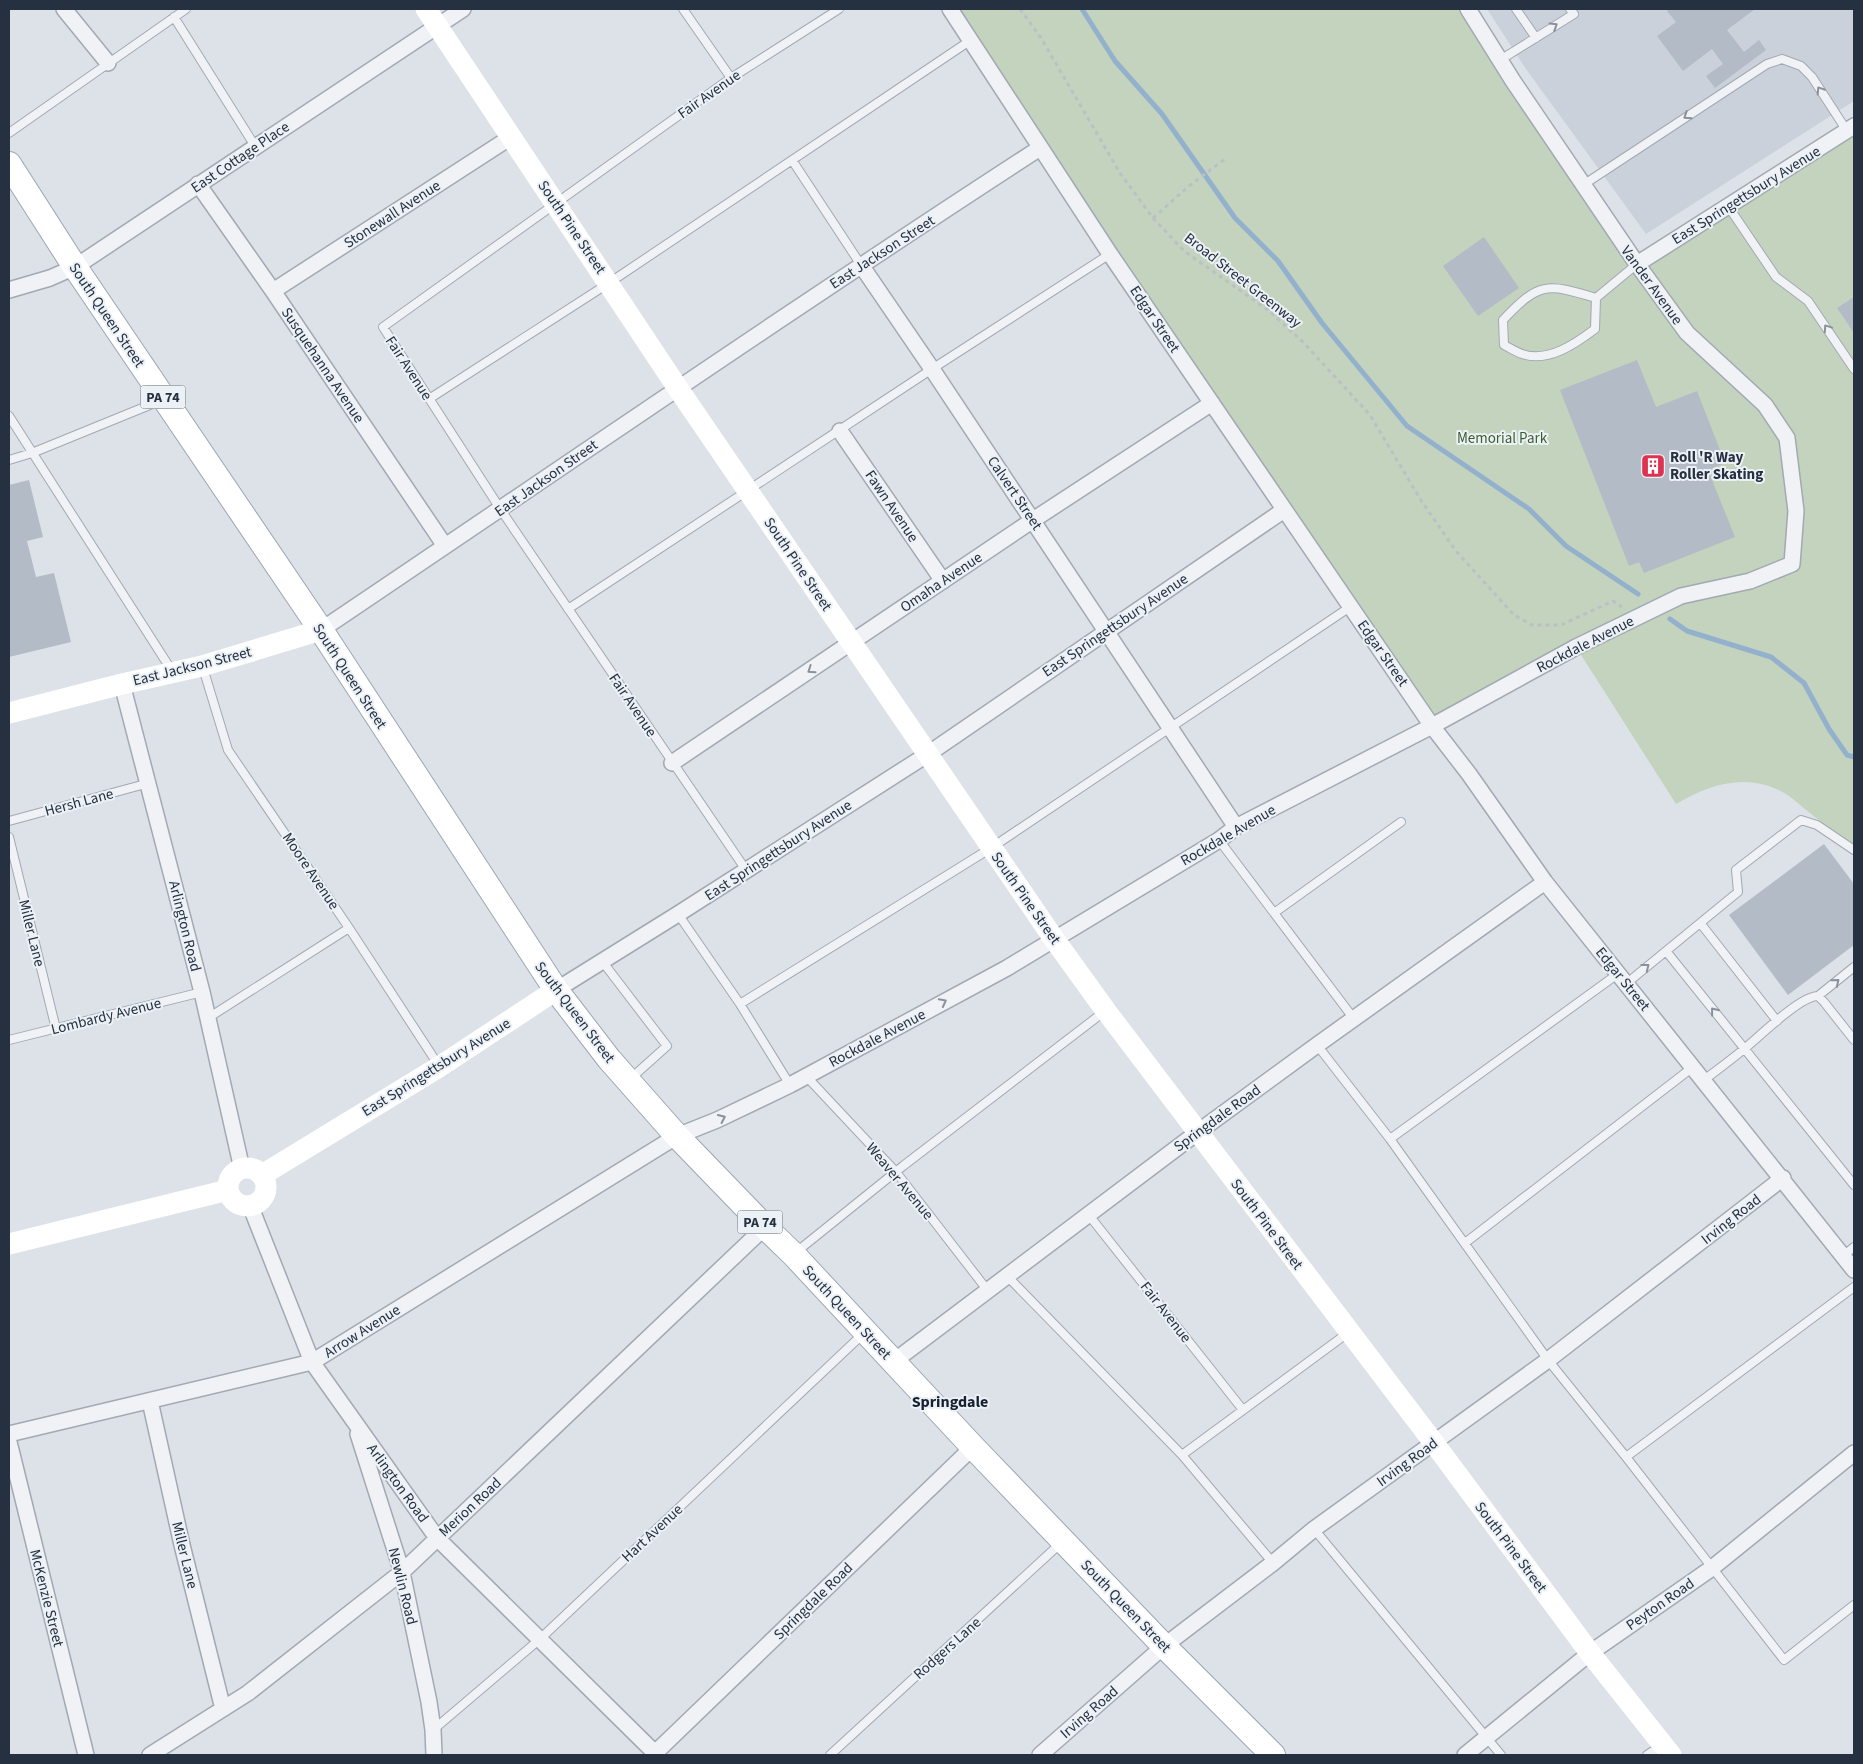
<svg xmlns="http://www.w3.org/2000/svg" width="1863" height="1764" font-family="'Source Sans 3',sans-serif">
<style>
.built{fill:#cad1db}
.green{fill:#c3d3bd}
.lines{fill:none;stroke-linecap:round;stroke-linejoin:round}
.stream{stroke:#93b1cd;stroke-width:5}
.building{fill:#b3bbc6}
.lane-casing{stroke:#a2a9b3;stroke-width:10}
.street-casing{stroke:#a2a9b3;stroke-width:18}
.primary-casing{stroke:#9ba6b5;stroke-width:26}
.path{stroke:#bbc0c7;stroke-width:3;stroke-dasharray:4 4;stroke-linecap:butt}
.lane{stroke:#f0f2f6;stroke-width:8}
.street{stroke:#f0f2f6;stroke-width:15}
.secondary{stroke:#fff;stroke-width:21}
.primary{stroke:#fff;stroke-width:24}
.oneway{stroke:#8a919c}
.labels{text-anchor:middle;stroke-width:4;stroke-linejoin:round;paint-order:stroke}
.shield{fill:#ecf1f6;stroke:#616a77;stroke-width:1}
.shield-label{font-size:14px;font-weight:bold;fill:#253041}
.street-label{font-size:15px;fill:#253041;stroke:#ecf1f6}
.park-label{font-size:15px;fill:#3a5e30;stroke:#ecf1f6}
.poi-label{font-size:15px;font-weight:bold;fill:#253041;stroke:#ecf1f6;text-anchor:start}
.neighbourhood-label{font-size:16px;font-weight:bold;fill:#172131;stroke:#ecf1f6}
</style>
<rect width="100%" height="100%" fill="#dde2e8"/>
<path class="built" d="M1487 9H1854V101L1646 234 1526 69Z"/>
<path class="green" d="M950 9H1468L1637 264 1854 126V845C1838 835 1824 825 1810 813 1802 807 1794 799 1786 794 1749 772 1711 783 1676 804L1576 647 1432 726Z"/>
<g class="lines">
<path class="stream" d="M1082 9 1115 61 1162 114 1235 218 1278 261 1322 323 1407 426 1529 509 1566 546 1638 594
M1670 619 1687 631 1771 657 1804 683 1829 729 1847 755 1854 757"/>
</g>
<path class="building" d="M1670 9H1755L1727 30 1744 52 1759 40 1766 50 1715 88 1706 76 1723 64 1712 49 1683 71 1657 36 1676 22 1667 11Z
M1484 237 1519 288 1478 316 1443 266Z
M1854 297V333L1837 308Z
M1637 360 1656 407 1697 391 1725 463 1708 470 1735 537 1644 573 1639 562 1629 566 1560 390Z
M29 480 43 537 27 541 36 577 54 573 71 642 9 657V485Z
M1824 844 1854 884V945L1788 995 1729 915Z"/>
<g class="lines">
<defs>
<path id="lane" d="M683 9 731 78
M1516 9 1536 38
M174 17 255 146
M1500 60 1574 14 1570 9
M9 133 186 9
M792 160 861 265
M1583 185 1767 64 1782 59 1801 66 1812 77 1847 131
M1728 206 1776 277 1808 301 1854 369
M1596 298C1546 283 1539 282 1503 320L1504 345C1510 348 1516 352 1522 354 1548 363 1575 344 1595 329L1596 298 1637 264
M429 399 609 283 971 40
M9 416 172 671
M9 460 32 453 162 400
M568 609 932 369 1110 254
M203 668 228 750 349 928 439 1066
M9 821 149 783
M9 837 56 1029
M1219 840 1354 1019
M746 870 501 510 383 327 731 78 839 9
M1274 913 1401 822
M678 914 740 1004 790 1085
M1701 924 1777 1021
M1666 951 1854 1185
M602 961 667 1046 629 1080
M1627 983 1738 892 1736 870 1801 820 1817 825 1854 850
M1818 996 1854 967
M740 1004 991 848 1350 607
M208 1018 349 928
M9 1040 202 992
M1317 1045 1390 1139 1548 1360 1626 1457 1784 1660 1854 1605
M806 1076 896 1172 988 1291
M1704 1080C1717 1070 1731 1060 1744 1049 1759 1037 1800 996 1818 996L1824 1002 1854 1040
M1390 1139 1619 973
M1088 1214 1243 1410
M1465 1243 1693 1067
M795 1253 903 1166 1105 1011
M1844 1255 1854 1247
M1007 1276 1182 1455 1273 1563
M1182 1455 1349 1332
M1626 1457 1854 1287
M1314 1529 1501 1755
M433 1730 540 1639 864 1333
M830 1755 1062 1542
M1647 1755 1662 1745"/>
<path id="street" d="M64 9 108 63
M950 9 1110 254 1432 726 1469 774 1545 882 1854 1270
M198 184 273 291 445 546
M1637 264 1854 126
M861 265 932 369 1236 827
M9 290 50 278 75 267 463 9
M273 291 511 137
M840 431 943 581
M321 630C560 469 798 305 1040 148
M122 684 202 992 242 1169
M672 763 1033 520 1212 403
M556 990 678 914 928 754 1284 510
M250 1205 312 1362 437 1538 657 1755
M893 1362 1198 1132 1317 1045 1545 882
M150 1401 182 1545 223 1709
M9 1434 312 1362 677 1136 717 1120 790 1085 1007 968 1219 840 1236 827 1432 726 1576 647 1681 596 1750 581 1792 564 1796 511 1787 438 1765 405 1687 333 1637 264 1513 81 1468 9
M358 1434 402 1572 429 1702 433 1730 434 1755
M9 1442 86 1755
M150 1755 248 1693 402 1572 765 1227
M653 1755 973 1447
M1040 1755 1164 1646 1273 1563 1314 1529 1548 1360 1783 1178
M1465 1755 1590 1653 1712 1568 1854 1453"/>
<path id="primary" d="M9 164 75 267 321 630 556 990 609 1059 677 1136 765 1227 793 1254 973 1447 1164 1646 1273 1755"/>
</defs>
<use href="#lane" class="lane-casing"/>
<use href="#street" class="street-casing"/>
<use href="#primary" class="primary-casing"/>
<path class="path" d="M1020 9 1041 38 1120 173 1153 218 1184 251 1268 310 1303 342 1370 415 1422 502 1456 551 1514 615 1532 625H1561L1613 601 1622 607
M1153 218 1189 186 1225 159"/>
<use href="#lane" class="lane"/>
<use href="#street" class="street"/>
<path class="secondary" d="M426 9 677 387 1054 939 1106 1011 1434 1443 1590 1653 1671 1755
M9 713 122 684 202 666 321 630
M228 1187a19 19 0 1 1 38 0a19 19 0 1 1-38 0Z
M262 1175 439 1067 556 990
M9 1244 228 1190"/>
<use href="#primary" class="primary"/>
</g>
<defs><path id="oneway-chevron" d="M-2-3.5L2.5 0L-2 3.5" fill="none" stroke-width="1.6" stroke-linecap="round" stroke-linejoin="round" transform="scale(1.25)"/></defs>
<g class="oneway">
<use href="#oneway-chevron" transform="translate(1554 26) rotate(-32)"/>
<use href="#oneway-chevron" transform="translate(1820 90) rotate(-123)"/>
<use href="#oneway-chevron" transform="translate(1687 116) rotate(147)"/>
<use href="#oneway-chevron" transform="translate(1827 328) rotate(-124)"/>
<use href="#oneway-chevron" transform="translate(811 670) rotate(146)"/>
<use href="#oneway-chevron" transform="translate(1646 967) rotate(-38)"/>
<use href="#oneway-chevron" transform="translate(1836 982) rotate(-39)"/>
<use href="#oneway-chevron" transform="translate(943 1002) rotate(-28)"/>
<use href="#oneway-chevron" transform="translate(1714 1011) rotate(-129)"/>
<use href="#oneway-chevron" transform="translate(722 1118) rotate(-25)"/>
</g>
<defs>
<symbol id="building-square" viewBox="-11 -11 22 22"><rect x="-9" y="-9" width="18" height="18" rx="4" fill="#dd3351" stroke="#ecf1f6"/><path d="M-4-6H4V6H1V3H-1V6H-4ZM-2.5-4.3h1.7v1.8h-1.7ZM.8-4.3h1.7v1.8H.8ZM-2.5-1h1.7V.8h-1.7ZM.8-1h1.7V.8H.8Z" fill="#fff"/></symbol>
</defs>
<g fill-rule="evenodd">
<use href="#building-square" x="1639" y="452" width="28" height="28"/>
</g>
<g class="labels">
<g class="shield">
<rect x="140.5" y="385.5" width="45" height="23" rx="4"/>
<rect x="737.5" y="1210.5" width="45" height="23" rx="4"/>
</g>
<g class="shield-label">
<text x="163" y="402">PA 74</text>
<text x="760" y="1227">PA 74</text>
</g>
<g class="street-label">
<text transform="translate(709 94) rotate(-35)" y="5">Fair Avenue</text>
<text transform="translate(240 157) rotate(-34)" y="5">East Cottage Place</text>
<text transform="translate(1746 195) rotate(-32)" y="5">East Springettsbury Avenue</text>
<text transform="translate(392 214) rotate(-33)" y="5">Stonewall Avenue</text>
<text transform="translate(572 227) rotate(56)" y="5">South Pine Street</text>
<text transform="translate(882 252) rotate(-33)" y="5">East Jackson Street</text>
<text transform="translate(1243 280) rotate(38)" y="5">Broad Street Greenway</text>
<text transform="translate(1652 285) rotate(54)" y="5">Vander Avenue</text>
<text transform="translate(107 315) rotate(56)" y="5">South Queen Street</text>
<text transform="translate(1155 319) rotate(56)" y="5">Edgar Street</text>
<text transform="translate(323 365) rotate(56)" y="5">Susquehanna Avenue</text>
<text transform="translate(409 368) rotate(57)" y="5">Fair Avenue</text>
<text transform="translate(546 478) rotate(-35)" y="5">East Jackson Street</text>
<text transform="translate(1015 493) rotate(56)" y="5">Calvert Street</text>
<text transform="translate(892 506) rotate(56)" y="5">Fawn Avenue</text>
<text transform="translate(798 564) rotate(56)" y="5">South Pine Street</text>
<text transform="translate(941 582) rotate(-34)" y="5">Omaha Avenue</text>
<text transform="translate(1115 625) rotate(-34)" y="5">East Springettsbury Avenue</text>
<text transform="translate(1585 644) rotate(-27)" y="5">Rockdale Avenue</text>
<text transform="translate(1383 653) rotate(55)" y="5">Edgar Street</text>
<text transform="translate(192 666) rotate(-14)" y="5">East Jackson Street</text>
<text transform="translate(350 676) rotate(57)" y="5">South Queen Street</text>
<text transform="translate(633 705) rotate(56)" y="5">Fair Avenue</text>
<text transform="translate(79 802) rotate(-15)" y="5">Hersh Lane</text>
<text transform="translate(1228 835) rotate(-30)" y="5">Rockdale Avenue</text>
<text transform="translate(778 850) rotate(-33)" y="5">East Springettsbury Avenue</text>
<text transform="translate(311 871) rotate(56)" y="5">Moore Avenue</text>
<text transform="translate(1026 898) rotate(55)" y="5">South Pine Street</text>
<text transform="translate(185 926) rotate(76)" y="5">Arlington Road</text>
<text transform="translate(32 933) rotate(76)" y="5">Miller Lane</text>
<text transform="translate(1623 979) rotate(51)" y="5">Edgar Street</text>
<text transform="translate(575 1012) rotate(53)" y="5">South Queen Street</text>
<text transform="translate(106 1016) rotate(-14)" y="5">Lombardy Avenue</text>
<text transform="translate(877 1038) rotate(-28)" y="5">Rockdale Avenue</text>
<text transform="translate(436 1067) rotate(-32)" y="5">East Springettsbury Avenue</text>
<text transform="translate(1217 1118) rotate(-36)" y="5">Springdale Road</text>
<text transform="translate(900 1181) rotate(50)" y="5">Weaver Avenue</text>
<text transform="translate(1731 1219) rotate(-38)" y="5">Irving Road</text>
<text transform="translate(1267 1224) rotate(53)" y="5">South Pine Street</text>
<text transform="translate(847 1312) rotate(47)" y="5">South Queen Street</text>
<text transform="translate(1166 1312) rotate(52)" y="5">Fair Avenue</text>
<text transform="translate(362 1331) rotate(-32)" y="5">Arrow Avenue</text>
<text transform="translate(1407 1462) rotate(-36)" y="5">Irving Road</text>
<text transform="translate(398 1483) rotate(54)" y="5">Arlington Road</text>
<text transform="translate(470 1507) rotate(-43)" y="5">Merion Road</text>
<text transform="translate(652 1533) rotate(-43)" y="5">Hart Avenue</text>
<text transform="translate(1511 1547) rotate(53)" y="5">South Pine Street</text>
<text transform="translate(185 1555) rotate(76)" y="5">Miller Lane</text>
<text transform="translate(403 1586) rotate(76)" y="5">Newlin Road</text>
<text transform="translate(47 1598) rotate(76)" y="5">McKenzie Street</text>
<text transform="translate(813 1601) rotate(-44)" y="5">Springdale Road</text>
<text transform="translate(1660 1604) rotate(-35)" y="5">Peyton Road</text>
<text transform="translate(1126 1606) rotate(46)" y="5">South Queen Street</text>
<text transform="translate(947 1648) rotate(-42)" y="5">Rodgers Lane</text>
<text transform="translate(1089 1712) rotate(-41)" y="5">Irving Road</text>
</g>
<g class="park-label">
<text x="1502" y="443">Memorial Park</text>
</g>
<g class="poi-label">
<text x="1670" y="462">Roll 'R Way<tspan x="1670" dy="17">Roller Skating</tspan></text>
</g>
<g class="neighbourhood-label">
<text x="950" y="1407">Springdale</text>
</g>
</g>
<rect width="1863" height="1764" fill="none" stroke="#253041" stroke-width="20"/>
</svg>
